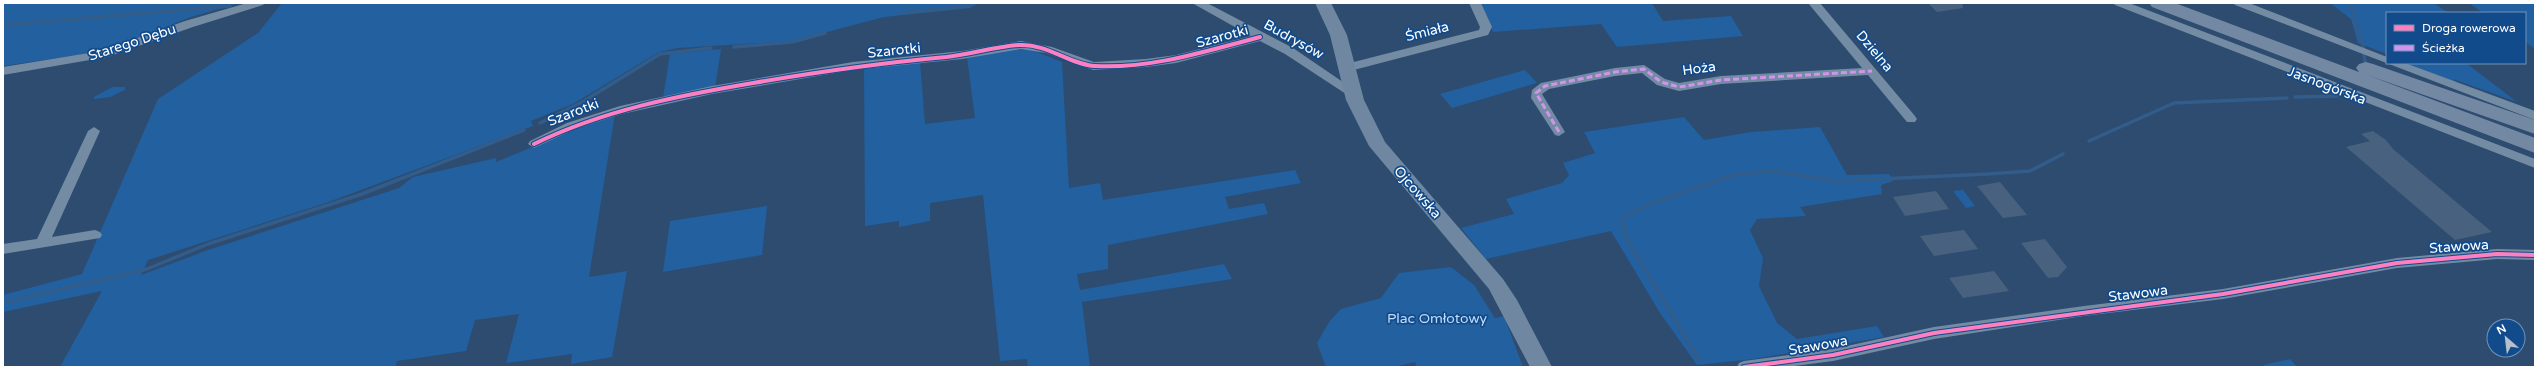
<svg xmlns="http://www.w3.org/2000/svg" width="2538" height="370" font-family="'Varela Round',sans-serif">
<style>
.green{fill:#2260a0}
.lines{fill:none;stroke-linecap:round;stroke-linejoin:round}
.stream{stroke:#325c8a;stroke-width:3.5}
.building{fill:#48617e}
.street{fill:#748ba4;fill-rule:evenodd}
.secondary{fill:#6f87a0;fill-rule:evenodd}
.primary{fill:#7388a3;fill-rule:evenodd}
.quiet{stroke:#d193ec;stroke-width:3;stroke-dasharray:6 3;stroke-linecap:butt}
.cycleway-casing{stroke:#124b8b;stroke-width:6}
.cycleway{stroke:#ff80c0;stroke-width:4}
.labels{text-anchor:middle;stroke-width:3.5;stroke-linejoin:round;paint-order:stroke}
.street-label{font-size:14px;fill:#fff;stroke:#124b8b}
.park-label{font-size:14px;fill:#bfddfc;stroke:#124b8b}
</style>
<rect width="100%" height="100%" fill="#2d4c70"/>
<path class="green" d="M3 3H239L191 17 120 45 78 55 3 66Z
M282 3H979L970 8 884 17 793 41 678 48 659 52 573 104 531 121 533 126 326 203 148 260 141 275 208 250 399 188 413 177 496 158V162L615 113 589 277 627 271 612 357 571 364 572 354 506 363 519 314 475 320 466 351 397 361 395 367H60L102 291 3 312V295L82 274 158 99 258 33Z
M1481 3H1652L1663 21 1731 16 1743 36 1617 47 1601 24 1493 32Z
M2330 3H2434L2448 13H2387V54L2358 43 2351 19Z
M2469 3H2535V49L2525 42V13H2483Z
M721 49 715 88 663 98 670 54Z
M1015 49 1032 50 1062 62 1069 188 1100 183 1103 200 1295 170 1301 183 1225 197 1229 209 1264 203 1268 214 1108 245V269L1077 274 1080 290 1224 264 1232 279 1082 302 1090 367H1028L1027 359 1000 361 983 195 930 203V221L899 227V221L865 226 864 68 920 61 925 124 975 118 967 57Z
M2399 63H2466L2517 102 2453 79 2458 84Z
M1525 70 1537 83 1452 108 1440 94Z
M112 87H125V90L110 97 94 99V97Z
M1684 117 1704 140 1751 132 1820 127 1847 175 1889 174 1893 181 1881 185 1882 194 1800 207 1806 216 1757 219 1750 230 1763 258 1759 286 1777 323 1797 339 1877 326 1884 337 1754 359 1697 365 1660 313 1611 231 1486 259 1461 228 1514 214 1506 199 1562 183 1569 175 1563 163 1595 153 1584 132Z
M1963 190 1975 206 1966 208 1953 191Z
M767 206 762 255 663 272 670 221Z
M1451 267 1474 285 1495 318 1504 316 1523 367H1417L1415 362 1394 367H1326L1317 343 1329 322 1341 309 1381 298 1399 273Z
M2290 359 2297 367H2265L2263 365Z"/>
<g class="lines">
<path class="stream" d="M2350 3 2364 49
M900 13 960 7 973 3
M3 25 230 6
M734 47 792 42 825 33
M2364 55 2365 62
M2295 97 2339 96
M540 123 584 101 660 54 711 48
M2089 141 2174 103 2287 98
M3 303 147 269 208 244 362 194 524 130
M1699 360 1625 236 1622 218 1652 203 1733 175 1773 171 1835 181 1988 174 2030 171 2063 154"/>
</g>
<path class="building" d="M1928 3H1962L1963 8 1937 12Z
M2373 131 2386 140 2393 149 2492 232 2455 240 2346 147 2370 141 2361 134Z
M2000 182 2027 215 2003 218 1977 186Z
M1936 191 1949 209 1905 216 1893 197Z
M1964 230 1978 249 1934 256 1920 236Z
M2045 239 2067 267 2058 277 2048 278 2021 243Z
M1994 271 2009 291 1963 298 1949 278Z"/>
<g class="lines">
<path class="street" d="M247 3H265L263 5 193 27 107 57 3 75V67L101 51 185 21Z
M1192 3H1207L1293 48 1359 93 1357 96H1349L1285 54 1260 41 1176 63 1146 67 1093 70 1046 53 1021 49 962 59 853 70 712 94 622 114 575 129 534 148 528 144 530 141 567 123 620 106 712 86 853 62 962 51 1021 41 1052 47 1094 62 1146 59 1176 55 1251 36Z
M1469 3H1481L1492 27 1488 35 1346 72 1340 68 1342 65 1479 30 1480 27Z
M1808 3H1820L1915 116 1917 119 1915 122H1907L1868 75 1721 84 1679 91 1657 85 1642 73 1615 76 1549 89 1542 94 1565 132 1559 136 1555 135 1531 98 1532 90 1541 83 1615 68 1644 65 1665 79 1679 83 1721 76 1862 68Z
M2113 3H2129L2535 159V168L2115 5Z
M2233 3H2249L2387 57V63H2405L2535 111V120L2235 5Z
M94 127 100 131 52 237 95 230 100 232 102 235 100 238 3 254V244L37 239 88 131Z
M2497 249 2535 250V260L2497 259 2397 268 2223 299 2084 316 1934 339 1833 361 1787 367H1737L1739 363 1744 361 1833 349 1934 327 2084 306 2223 289 2397 258Z"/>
<path class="secondary" d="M1315 3H1331L1347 35 1364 100 1385 142 1503 279 1517 300 1552 367H1530L1489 289 1369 146 1346 100 1330 35Z"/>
<path class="primary" d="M2149 3H2175L2359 72 2356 68 2359 64 2366 62 2373 64 2535 120V134L2367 75 2535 138V153L2152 7Z"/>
<path class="quiet" d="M1559 132 1536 93 1545 86 1615 72 1644 69 1661 82 1679 87 1721 80 1872 71"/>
<defs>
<path id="cycleway" d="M534 144C604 110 677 96 753 83 817 72 881 63 946 57 970 54 995 47 1019 45 1046 43 1071 65 1095 66 1151 69 1206 51 1260 37
M1744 367 1833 355 1934 333 2223 294 2397 263 2497 254 2535 255"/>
</defs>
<use href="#cycleway" class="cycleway-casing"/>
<use href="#cycleway" class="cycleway"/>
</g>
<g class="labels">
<g class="street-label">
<text transform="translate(1427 31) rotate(-14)" y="5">Śmiała</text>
<text transform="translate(1222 36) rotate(-15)" y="5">Szarotki</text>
<text transform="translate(1294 39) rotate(29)" y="5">Budrysów</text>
<text transform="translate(132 42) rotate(-18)" y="5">Starego Dębu</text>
<text transform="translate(894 50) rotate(-6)" y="5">Szarotki</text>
<text transform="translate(1875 51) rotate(50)" y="5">Dzielna</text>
<text transform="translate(1699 68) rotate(-8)" y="5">Hoża</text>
<text transform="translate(2327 85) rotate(21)" y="5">Jasnogórska</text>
<text transform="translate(573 112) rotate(-21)" y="5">Szarotki</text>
<text transform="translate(1418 192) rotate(49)" y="5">Ojcowska</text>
<text transform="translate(2459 246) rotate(-4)" y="5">Stawowa</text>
<text transform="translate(2138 293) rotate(-7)" y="5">Stawowa</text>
<text transform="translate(1818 345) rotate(-10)" y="5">Stawowa</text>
</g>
<g class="park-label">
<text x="1437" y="323">Plac Omłotowy</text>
</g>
</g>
<rect width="2538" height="370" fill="none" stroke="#ffffff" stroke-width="8"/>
<rect x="2386" y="12" width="140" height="52" fill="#124b8b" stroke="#7193b9"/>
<rect x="2394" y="25" width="20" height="6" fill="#ff80c0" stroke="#7193b9"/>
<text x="2422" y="32" font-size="12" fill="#ffffff">Droga rowerowa</text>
<rect x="2394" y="45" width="20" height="6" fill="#d193ec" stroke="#7193b9"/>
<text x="2422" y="52" font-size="12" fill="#ffffff">Ścieżka</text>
<g transform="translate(2506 338) rotate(332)"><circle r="19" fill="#124b8b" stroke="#7193b9"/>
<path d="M0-3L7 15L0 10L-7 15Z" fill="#b6c0cd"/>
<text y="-6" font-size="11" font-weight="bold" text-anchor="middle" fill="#ffffff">N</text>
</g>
</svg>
